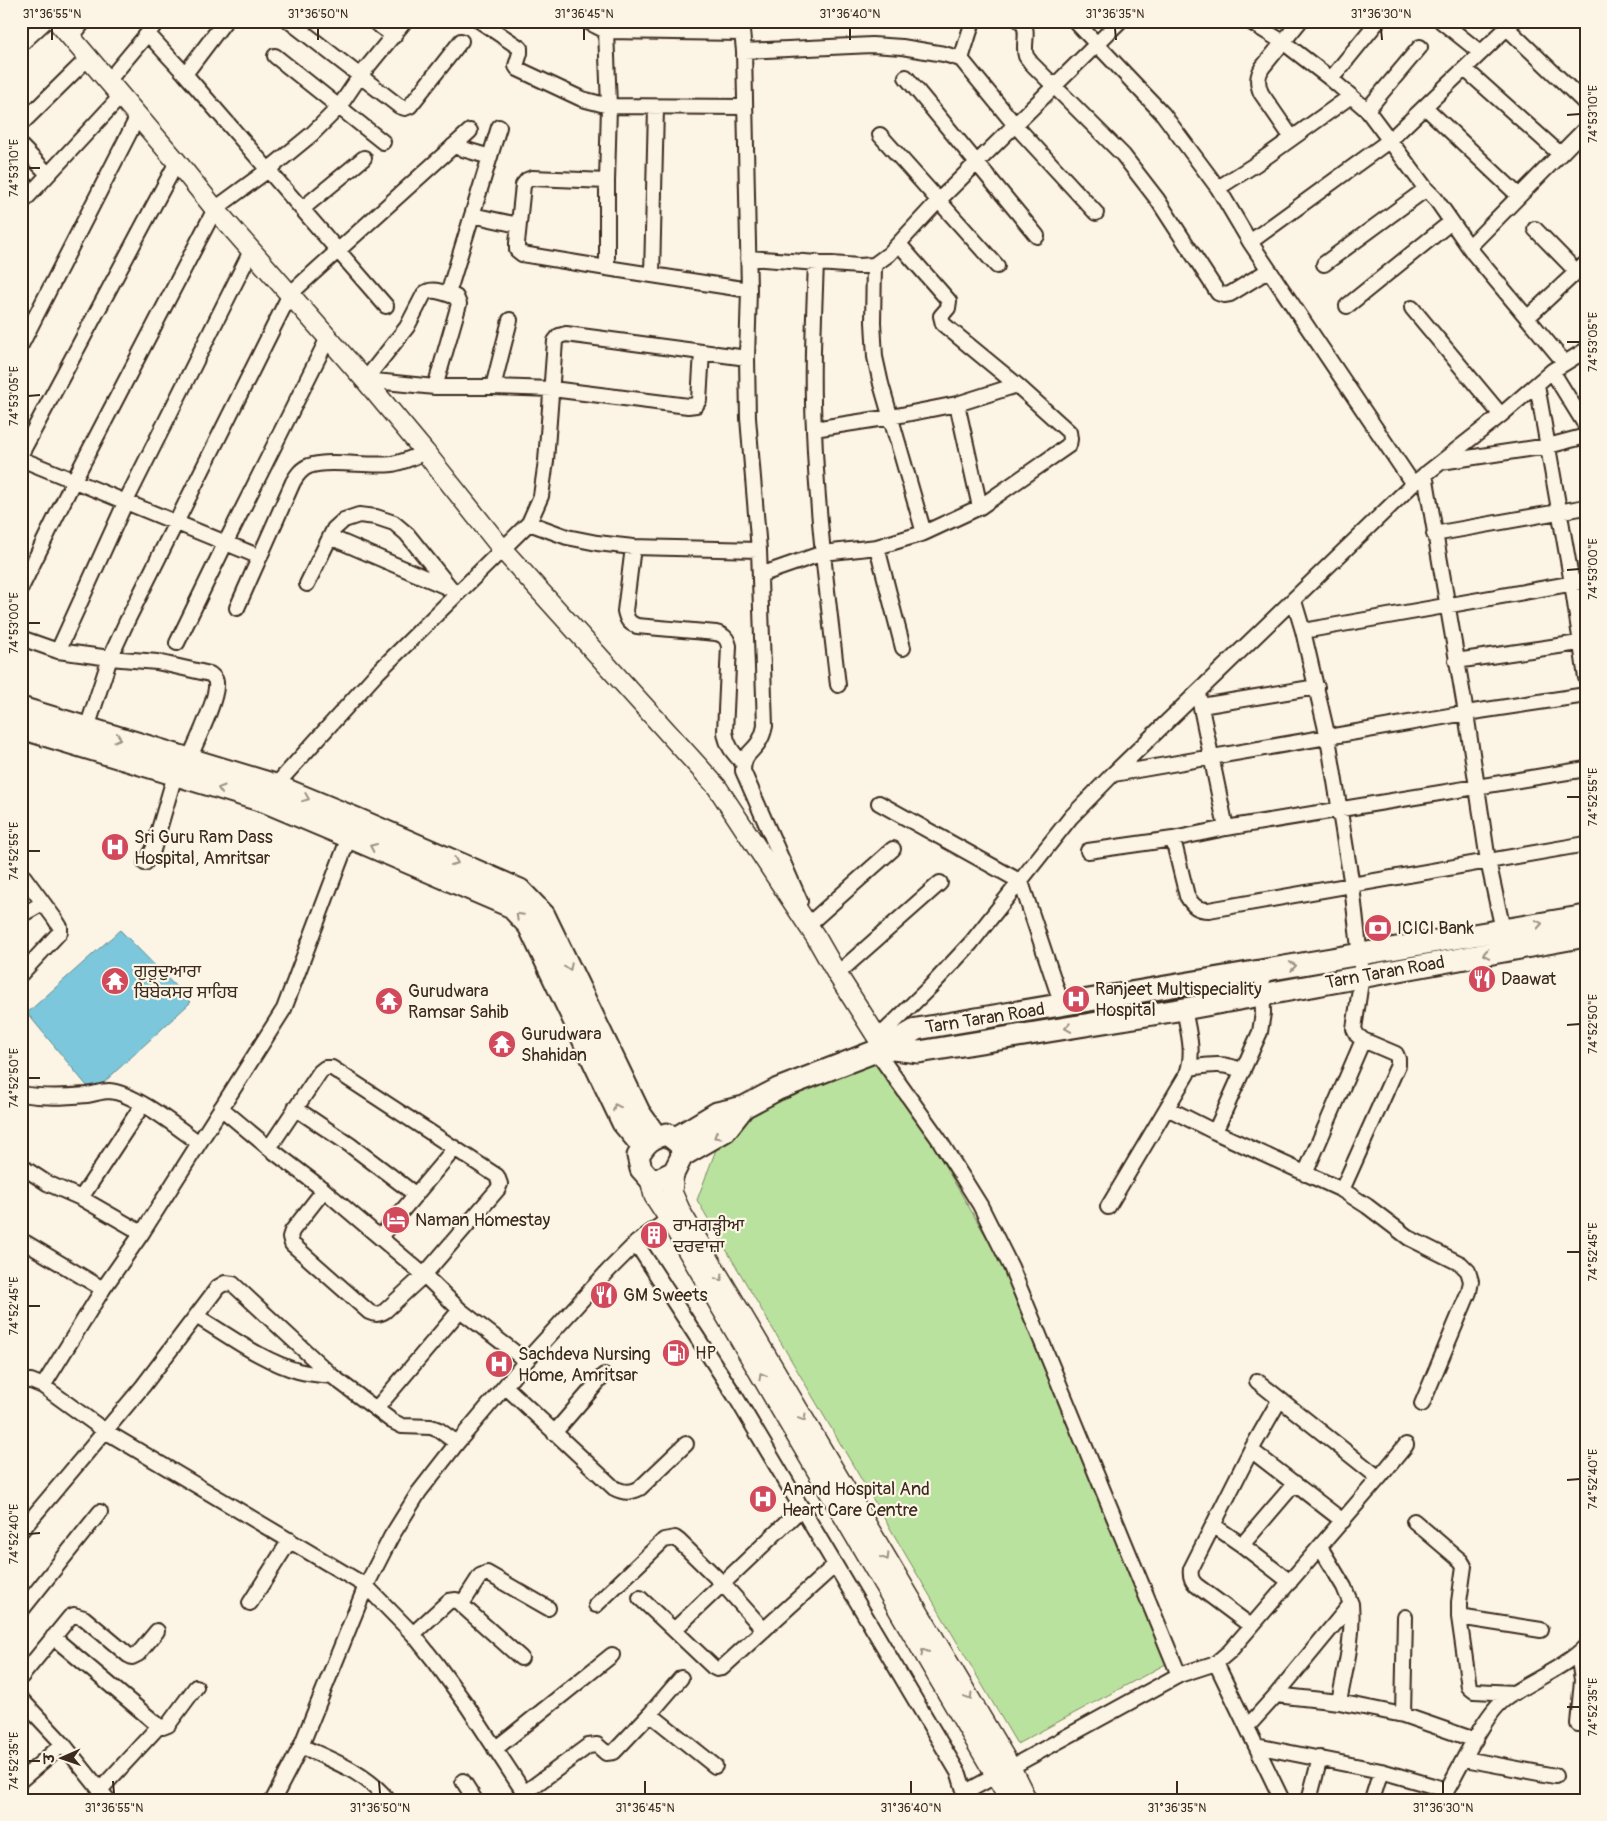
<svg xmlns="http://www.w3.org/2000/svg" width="1607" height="1821" font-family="Pangolin,'Playpen Sans Deva','Noto Sans Gurmukhi',sans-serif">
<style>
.green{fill:#b9e29e;stroke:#7a865e}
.water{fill:#7cc7db;stroke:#62888f}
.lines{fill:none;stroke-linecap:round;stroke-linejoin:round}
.minor-casing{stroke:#3b2a1e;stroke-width:18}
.secondary-casing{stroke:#3b2a1e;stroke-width:22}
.primary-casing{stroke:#3b2a1e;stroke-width:25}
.minor{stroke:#fcf5e5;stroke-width:14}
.secondary{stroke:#fcf5e5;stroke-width:19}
.primary{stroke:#fcf5e5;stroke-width:21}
.oneway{stroke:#9c9082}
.ticks{fill:none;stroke:#3b2a1e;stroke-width:2}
.labels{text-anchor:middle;stroke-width:4.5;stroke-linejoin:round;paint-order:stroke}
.poi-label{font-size:18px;fill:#3b2a1e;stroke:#fcf5e5;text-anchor:start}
.street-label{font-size:18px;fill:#3b2a1e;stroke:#fcf5e5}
.neatline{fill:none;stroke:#3b2a1e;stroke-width:2}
.ticks-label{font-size:12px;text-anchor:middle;fill:#3b2a1e}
</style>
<rect width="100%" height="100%" fill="#fcf5e5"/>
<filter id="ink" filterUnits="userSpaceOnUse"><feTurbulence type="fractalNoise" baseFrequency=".02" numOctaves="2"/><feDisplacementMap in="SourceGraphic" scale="10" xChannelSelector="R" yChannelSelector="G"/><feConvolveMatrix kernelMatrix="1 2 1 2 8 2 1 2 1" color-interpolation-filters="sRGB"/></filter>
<g filter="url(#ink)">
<path class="green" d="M883 1060 1011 1279 1177 1658 1017 1744 697 1200 723 1131 774 1091Z"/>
<path class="water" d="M120 930 191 1002 101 1085 87 1086 27 1013Z"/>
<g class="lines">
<defs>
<path id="minor" d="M289 21 399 106 405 108 410 106 461 41
M373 21 394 36
M480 21 520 48V53L516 66 518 69 582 99 609 106 745 107
M586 21 606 31 609 106 607 181V268L749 290
M741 21 744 51 749 290 747 358 748 418 759 550 765 726C764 730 763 735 761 738 755 752 743 752 743 771L800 901
M1020 21C1031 28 1022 45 1026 56 1027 58 1029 60 1031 63L1123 155 1157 199 1218 293 1224 295 1230 294 1269 270 1413 484
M1075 21 1163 114 1218 188 1250 242 1269 270
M1249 21 1283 42 1331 79 1367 110 1426 189 1435 198 1474 254 1564 362
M1441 21 1481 53
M606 23V31L742 33
M1507 28 1586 104
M148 34 185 74 386 306
M71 38 84 21
M21 44 46 21
M744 51 872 45 902 47 944 54 961 59 1015 125 1096 213
M275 56 383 142
M961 59 973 21
M1465 69 1560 154
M185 74 225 21
M906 77 1037 236
M1331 79 1378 21
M108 81 158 21
M1425 107 1519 196
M1367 110 1420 47
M21 124 88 58
M880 135 997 266
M1292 138 1261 93C1257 83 1257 77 1262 68L1300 21
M21 146 48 174
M453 146 490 157
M607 181 532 178 527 180 523 185 517 243V250L522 254 607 268
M1218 188 1256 164 1351 96
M21 204 121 96
M302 209 364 158
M472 215 518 225
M1535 229 1577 272
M1250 242 1390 140 1514 21
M899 244 949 301 948 308 941 316 943 324 1017 385
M1469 247 1586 128
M748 258 859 266 874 265 889 254 938 201 1120 21
M816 262C814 318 811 373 814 429 817 514 828 600 838 685
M1324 264 1426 189
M652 275 656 108
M448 294 499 127
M1347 306 1451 222
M1412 308 1501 415
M1527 318 1586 263
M21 345 138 116
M1552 371 1586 426
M365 380 435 387H493L552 389 688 406 696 405 699 400 702 352
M365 380 407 327 424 294C432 286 446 294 456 297L459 304 435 387
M1537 385 1572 583 1586 678
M493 387 510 320
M957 404 980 507
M814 429 891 417 957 404 1017 385 1069 432 1070 439 1069 445 980 507 924 533
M21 454 177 162
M21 459 260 557
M1441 462 1548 446 1586 436
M1425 474 1466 713 1488 861 1503 930
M529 523 567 537 597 543 633 547 759 550
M1434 534 1586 507
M330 537 449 588
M633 547 625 611C627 620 629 623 637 626L716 633C724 635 727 638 729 646L725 732C727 746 733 753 743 763
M877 547 903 648
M760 575 823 553 877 547 924 533 881 384 875 357 873 322 874 265
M307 584 334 529 344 520 359 515 376 517 394 523 407 534 456 595
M21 588 74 480 215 209 268 170 312 134 339 107 360 76 405 21
M1294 601 1303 631 1328 738 1352 886 1362 975 1354 1029 1357 1035 1363 1040 1305 1174
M237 608 293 482C297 475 301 469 309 466 331 459 368 467 392 464 404 462 414 457 425 452
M1303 631 1586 581
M21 638 58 651 110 658 157 662 210 674C213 677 216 678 216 683 218 698 196 743 189 759
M177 643 226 542 328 338
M58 651 126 501 252 249
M1456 661 1586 642
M1198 693 1226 828
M1201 706 1317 687
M87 728 110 658 127 621 290 294 470 131
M1114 774 1466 713 1586 695
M275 786 378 672 529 523 541 496 546 461 555 341 559 336 566 334 747 358
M879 803 1021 882 1062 1005
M1173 839 1187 896C1193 906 1197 910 1209 910L1586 844
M1088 851 1173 839 1226 828 1586 769
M145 863 153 850 175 775
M21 873 55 919 60 927V932L21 974
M21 913H25L43 903
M810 923 893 849
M1262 972 1263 1013 1260 1032 1215 1132 1342 1190 1367 1206 1409 1238 1461 1264 1468 1271 1471 1281 1469 1292 1422 1404
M837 974 940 883
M878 1038 931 986 971 943 1071 817 1113 774 1413 484 1501 415 1552 371 1586 350
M876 1051 938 1138 980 1205 1011 1267 1179 1675
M1189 1068C1210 1065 1223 1062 1243 1071
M21 1094C44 1098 64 1097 87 1095 94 1094 102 1091 109 1091 135 1093 178 1128 199 1143
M221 1108 269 1148 324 1190 424 1275 460 1310 526 1361
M295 1108 350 1145 416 1195
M1167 1108 1215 1132
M269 1148 320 1072 325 1068H332L497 1176 500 1184 498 1189 424 1275 385 1311C379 1315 375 1315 369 1312L292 1244 290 1237 292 1231 324 1190
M21 1166 47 1183 81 1198 142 1233
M1342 1190 1398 1065V1059L1396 1054 1363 1040
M81 1198 143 1104
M1108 1207 1187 1074C1195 1052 1188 1031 1184 1009
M380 1237 455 1148
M26 1243 103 1289
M636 1243 737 1399 959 1774 967 1800
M196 1316C228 1335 262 1361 298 1371 309 1374 321 1375 332 1376
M21 1381H31L43 1386 103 1289 142 1233 284 1009 349 837
M1257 1381 1379 1478
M43 1386 105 1431 366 1586 413 1634 436 1663 468 1707 529 1800
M506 1387 614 1488C624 1493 630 1493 640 1488L686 1444
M376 1409 460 1310
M554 1433 604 1375
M1251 1450 1280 1399
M802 1508 674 1630 713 1667 717 1669 722 1668 835 1565
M1414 1521 1461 1561 1464 1566 1459 1602V1617L1469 1687 1474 1691 1514 1693
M1213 1525 1242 1545 1290 1582
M21 1531 143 1386 218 1287 225 1283 233 1284 332 1376 392 1421 402 1426 431 1427 439 1430 457 1443
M1242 1545 1295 1483
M640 1598 674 1630
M250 1603 290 1540
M462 1604 480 1576 487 1573 548 1608
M596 1605 664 1540 675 1538 679 1541 722 1583 764 1630
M21 1611 100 1512
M1459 1617 1541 1630
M1251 1626 1196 1585C1191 1580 1190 1576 1191 1569L1251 1450 1343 1521
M413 1634 449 1601 456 1600 521 1658
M53 1637 159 1726 100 1790
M21 1677 70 1617 74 1615 84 1618 128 1655 132 1657 138 1654 157 1631
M1276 1695 1339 1702C1345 1670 1354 1637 1351 1604
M21 1699 63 1744 108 1800
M1339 1702 1403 1715 1475 1740
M650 1714 715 1766
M1403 1715 1405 1617
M1578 1724 1582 1680 1578 1653
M159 1726 163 1727 168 1725 196 1687
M1247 1727 1276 1695 1351 1604 1344 1587 1320 1547
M301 1746C333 1761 365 1772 388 1800
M1256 1746 1381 1771 1447 1790
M495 1749 612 1655
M1465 1759 1555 1776
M21 1780 63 1744
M463 1781 475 1800
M966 1792 1179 1675 1216 1663
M273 1800 301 1746 366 1586 391 1537 419 1492 457 1443 526 1361 609 1270 636 1243 669 1219
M515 1800 588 1746 597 1745 606 1753 614 1752 650 1714 681 1678
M1282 1800 1216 1663 1230 1651 1379 1478 1406 1445
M1309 1800 1320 1758
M1372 1800 1381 1771
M1444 1800 1447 1790C1461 1766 1485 1713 1505 1699 1531 1680 1563 1669 1586 1646"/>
<path id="secondary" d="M57 21 177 162 215 209 365 380 425 452 503 550 717 787 817 939 837 974 884 1048
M674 1172 672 1192 681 1212 1010 1766 1027 1800
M650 1179 654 1196 669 1219 1010 1800"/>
<path id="primary" d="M21 708 272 784 357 819 520 890 544 915 639 1112 656 1136
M21 728 266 802 349 837 510 906 529 926 623 1123 643 1147
M884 1048 919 1052 1184 1009 1586 936
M674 1139 717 1113 744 1107 778 1089 884 1048 917 1029 1586 916
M682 1156 681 1145 667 1134C652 1137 646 1142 638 1156L641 1169 650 1179 658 1180 674 1172 682 1156 725 1131 744 1107"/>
</defs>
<use href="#minor" class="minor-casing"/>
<use href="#secondary" class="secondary-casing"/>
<use href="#primary" class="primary-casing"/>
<use href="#minor" class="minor"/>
<use href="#secondary" class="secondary"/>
<use href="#primary" class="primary"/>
</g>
<defs><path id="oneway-chevron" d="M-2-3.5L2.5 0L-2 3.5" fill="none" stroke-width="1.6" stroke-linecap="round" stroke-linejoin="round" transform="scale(1.25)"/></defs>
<g class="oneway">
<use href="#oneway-chevron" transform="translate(118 738) rotate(17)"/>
<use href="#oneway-chevron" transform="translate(221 789) rotate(-163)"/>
<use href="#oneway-chevron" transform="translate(306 798) rotate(22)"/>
<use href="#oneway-chevron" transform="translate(373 847) rotate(-156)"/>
<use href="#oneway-chevron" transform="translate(455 862) rotate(24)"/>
<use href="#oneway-chevron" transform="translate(519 916) rotate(-135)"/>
<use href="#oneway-chevron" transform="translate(1539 924) rotate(-10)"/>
<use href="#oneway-chevron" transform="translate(1486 954) rotate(170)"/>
<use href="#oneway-chevron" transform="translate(1293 966) rotate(-10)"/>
<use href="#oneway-chevron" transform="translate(569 967) rotate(64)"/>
<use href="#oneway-chevron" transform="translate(1068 1028) rotate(171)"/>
<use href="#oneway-chevron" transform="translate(616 1107) rotate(-116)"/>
<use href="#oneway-chevron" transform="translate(717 1136) rotate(149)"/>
<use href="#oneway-chevron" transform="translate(720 1278) rotate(59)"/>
<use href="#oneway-chevron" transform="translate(762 1376) rotate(-120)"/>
<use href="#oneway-chevron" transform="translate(803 1418) rotate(59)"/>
<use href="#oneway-chevron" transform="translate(886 1557) rotate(59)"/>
<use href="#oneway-chevron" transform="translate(924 1652) rotate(-120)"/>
<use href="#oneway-chevron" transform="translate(969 1697) rotate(59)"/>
</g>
</g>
<path class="ticks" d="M52 28V40M318 28V40M584 28V40M850 28V40M1115 28 1116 40M1381 28 1382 40M1567 115 1580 114M28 168H40M1567 342H1580M28 396 40 395M1567 570 1580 569M28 623H40M1567 797H1580M28 851H40M1567 1025 1580 1024M28 1078H40M1567 1252H1580M28 1306H40M1567 1480 1580 1479M28 1534 40 1533M1567 1707H1580M28 1761H40M113 1781 114 1794M379 1781 380 1794M645 1781V1794M911 1781V1794M1177 1781V1794M1443 1781V1794"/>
<defs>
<symbol id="hospital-disc" viewBox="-11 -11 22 22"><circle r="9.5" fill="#d1495b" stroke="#fcf5e5"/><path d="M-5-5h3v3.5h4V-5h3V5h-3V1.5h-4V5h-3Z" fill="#fff"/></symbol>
<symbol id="bank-disc" viewBox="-11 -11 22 22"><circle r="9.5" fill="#d1495b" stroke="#fcf5e5"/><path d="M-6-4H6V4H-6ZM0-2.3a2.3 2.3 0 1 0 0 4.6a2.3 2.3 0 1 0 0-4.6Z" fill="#fff"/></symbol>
<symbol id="restaurant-disc" viewBox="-11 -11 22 22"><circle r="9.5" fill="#d1495b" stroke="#fcf5e5"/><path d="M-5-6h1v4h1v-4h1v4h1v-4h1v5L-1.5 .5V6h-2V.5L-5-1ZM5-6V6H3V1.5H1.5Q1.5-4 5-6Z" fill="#fff"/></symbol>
<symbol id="temple-disc" viewBox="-11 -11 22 22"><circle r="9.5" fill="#d1495b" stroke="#fcf5e5"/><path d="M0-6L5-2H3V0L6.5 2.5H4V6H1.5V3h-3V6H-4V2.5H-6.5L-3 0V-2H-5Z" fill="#fff"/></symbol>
<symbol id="hotel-disc" viewBox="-11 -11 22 22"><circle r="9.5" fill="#d1495b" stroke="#fcf5e5"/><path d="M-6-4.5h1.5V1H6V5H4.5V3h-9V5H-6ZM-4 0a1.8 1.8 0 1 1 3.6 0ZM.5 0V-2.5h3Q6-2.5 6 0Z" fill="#fff"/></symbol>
<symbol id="building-disc" viewBox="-11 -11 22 22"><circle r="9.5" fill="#d1495b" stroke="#fcf5e5"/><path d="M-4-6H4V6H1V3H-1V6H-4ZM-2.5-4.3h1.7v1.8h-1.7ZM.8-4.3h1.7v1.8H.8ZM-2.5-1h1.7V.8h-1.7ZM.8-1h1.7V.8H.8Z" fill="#fff"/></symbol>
<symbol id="fuel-disc" viewBox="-11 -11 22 22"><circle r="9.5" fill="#d1495b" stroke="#fcf5e5"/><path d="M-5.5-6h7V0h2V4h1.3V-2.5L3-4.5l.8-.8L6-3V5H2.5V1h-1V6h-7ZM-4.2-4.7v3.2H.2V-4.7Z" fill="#fff"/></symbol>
</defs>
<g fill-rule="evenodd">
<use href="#hospital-disc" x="99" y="831" width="32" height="32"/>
<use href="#bank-disc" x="1362" y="912" width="32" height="32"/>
<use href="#restaurant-disc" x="1466" y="963" width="32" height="32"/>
<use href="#temple-disc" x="99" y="965" width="32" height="32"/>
<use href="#hospital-disc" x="1060" y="983" width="32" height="32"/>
<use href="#temple-disc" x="373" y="985" width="32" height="32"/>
<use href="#temple-disc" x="486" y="1028" width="32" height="32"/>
<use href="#hotel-disc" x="380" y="1204" width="32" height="32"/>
<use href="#building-disc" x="638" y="1219" width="32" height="32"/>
<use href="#restaurant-disc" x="588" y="1279" width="32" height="32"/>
<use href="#fuel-disc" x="660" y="1337" width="32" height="32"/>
<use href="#hospital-disc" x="483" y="1348" width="32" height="32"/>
<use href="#hospital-disc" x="747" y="1483" width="32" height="32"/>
</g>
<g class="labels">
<g class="poi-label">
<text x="134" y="843">Sri Guru Ram Dass<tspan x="134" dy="21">Hospital, Amritsar</tspan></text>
<text x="1397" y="934">ICICI Bank</text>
<text x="134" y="977">ਗੁਰੂਦੁਆਰਾ<tspan x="134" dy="21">ਬਿਬੇਕਸਰ ਸਾਹਿਬ</tspan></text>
<text x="1501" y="985">Daawat</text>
<text x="1095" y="995">Ranjeet Multispeciality<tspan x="1095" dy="21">Hospital</tspan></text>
<text x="408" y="997">Gurudwara<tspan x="408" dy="21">Ramsar Sahib</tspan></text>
<text x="521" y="1040">Gurudwara<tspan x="521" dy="21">Shahidan</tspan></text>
<text x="415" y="1226">Naman Homestay</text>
<text x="673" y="1231">ਰਾਮਗੜ੍ਹੀਆ<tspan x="673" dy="21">ਦਰਵਾਜ਼ਾ</tspan></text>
<text x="623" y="1301">GM Sweets</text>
<text x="695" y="1359">HP</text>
<text x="518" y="1360">Sachdeva Nursing<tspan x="518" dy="21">Home, Amritsar</tspan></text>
<text x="782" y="1495">Anand Hospital And<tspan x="782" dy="21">Heart Care Centre</tspan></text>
</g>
<g class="street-label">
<text transform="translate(1385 972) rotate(-10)" y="6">Tarn Taran Road</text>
<text transform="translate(985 1018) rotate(-9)" y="6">Tarn Taran Road</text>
</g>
</g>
<rect width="1607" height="1821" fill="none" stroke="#fcf5e5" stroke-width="55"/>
<g transform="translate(62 1758) rotate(268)" stroke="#fcf5e5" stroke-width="4" paint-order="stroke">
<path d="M0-4L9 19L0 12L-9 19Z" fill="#3b2a1e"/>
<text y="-8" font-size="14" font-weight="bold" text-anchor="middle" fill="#3b2a1e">उ</text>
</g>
<rect x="28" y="28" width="1552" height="1766" class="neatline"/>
<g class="ticks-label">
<text x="52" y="18">31°36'55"N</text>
<text x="318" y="18">31°36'50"N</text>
<text x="584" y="18">31°36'45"N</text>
<text x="850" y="18">31°36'40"N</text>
<text x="1115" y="18">31°36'35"N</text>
<text x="1381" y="18">31°36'30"N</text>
<text transform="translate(1593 114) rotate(-90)" y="4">74°53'10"E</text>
<text transform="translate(14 168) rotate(-90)" y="4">74°53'10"E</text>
<text transform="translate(1593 342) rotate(-90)" y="4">74°53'05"E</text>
<text transform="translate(14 396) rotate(-90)" y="4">74°53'05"E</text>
<text transform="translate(1593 569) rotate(-90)" y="4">74°53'00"E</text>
<text transform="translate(14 623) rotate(-90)" y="4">74°53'00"E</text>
<text transform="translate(1593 797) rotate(-90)" y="4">74°52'55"E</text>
<text transform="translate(14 851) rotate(-90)" y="4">74°52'55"E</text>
<text transform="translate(1593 1024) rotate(-90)" y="4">74°52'50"E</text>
<text transform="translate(14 1078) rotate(-90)" y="4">74°52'50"E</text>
<text transform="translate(1593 1252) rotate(-90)" y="4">74°52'45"E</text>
<text transform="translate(14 1306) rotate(-90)" y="4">74°52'45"E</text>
<text transform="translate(1593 1479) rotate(-90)" y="4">74°52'40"E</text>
<text transform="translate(14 1534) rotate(-90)" y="4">74°52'40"E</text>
<text transform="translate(1593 1707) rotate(-90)" y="4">74°52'35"E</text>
<text transform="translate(14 1761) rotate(-90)" y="4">74°52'35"E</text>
<text x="114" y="1812">31°36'55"N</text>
<text x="380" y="1812">31°36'50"N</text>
<text x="645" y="1812">31°36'45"N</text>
<text x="911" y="1812">31°36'40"N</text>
<text x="1177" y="1812">31°36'35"N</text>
<text x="1443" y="1812">31°36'30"N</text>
</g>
</svg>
